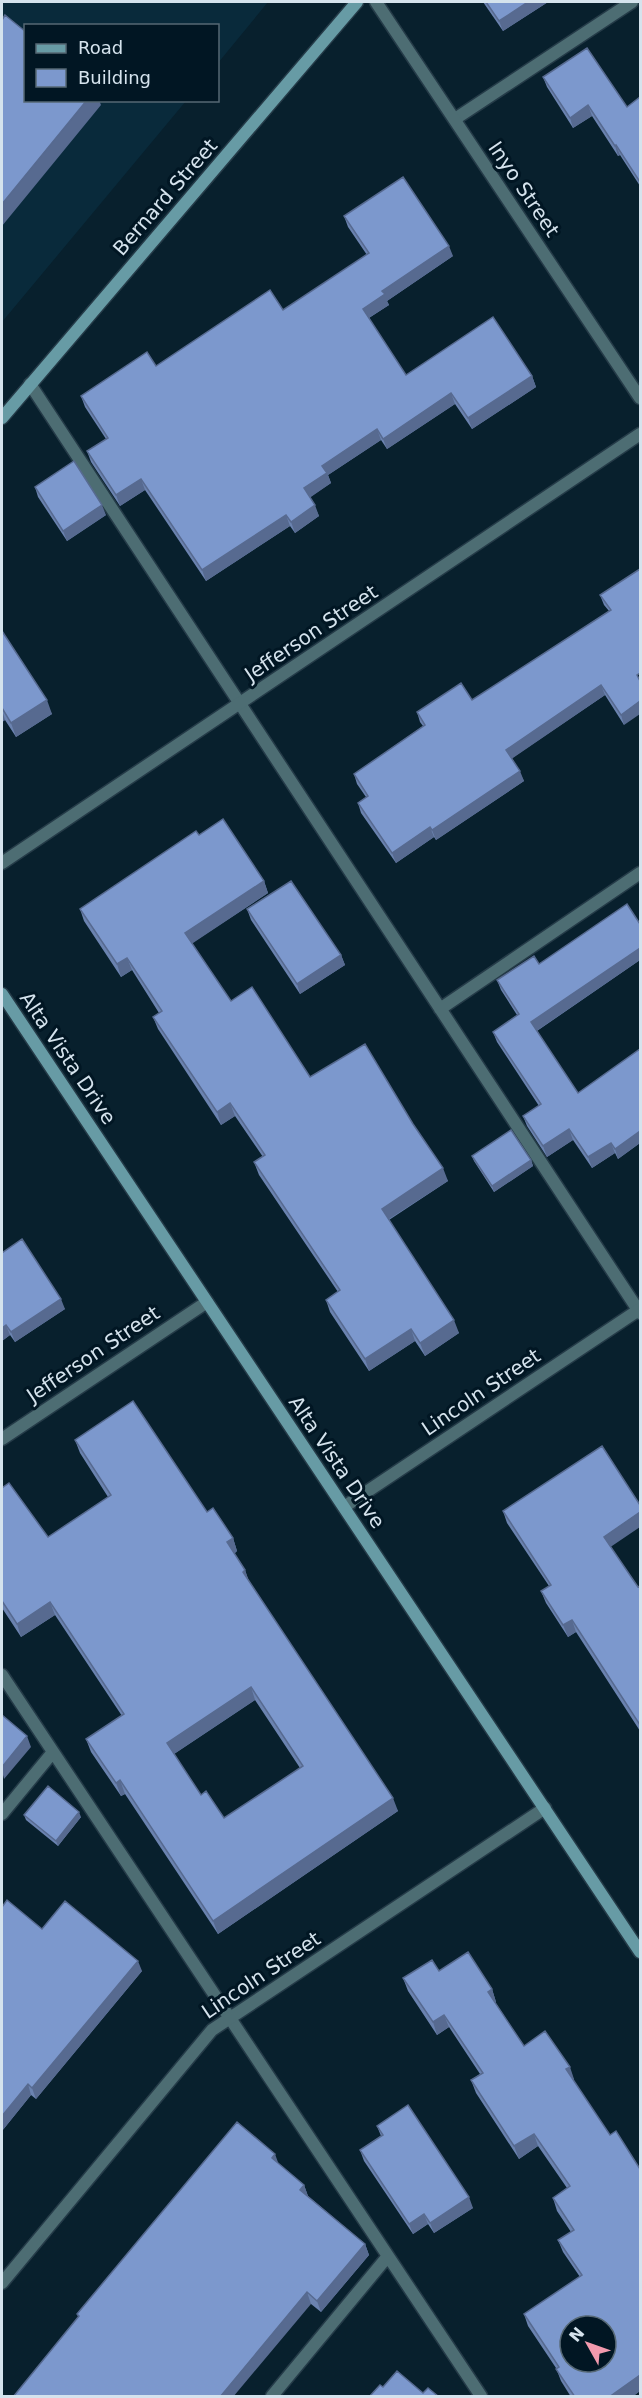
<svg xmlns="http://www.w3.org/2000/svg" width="642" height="2398" font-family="'DejaVu Sans',sans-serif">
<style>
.built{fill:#092a3b}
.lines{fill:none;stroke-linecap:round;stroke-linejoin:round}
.lane-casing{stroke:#253b48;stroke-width:15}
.street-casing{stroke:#253b48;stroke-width:15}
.secondary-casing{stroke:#253b48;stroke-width:15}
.lane{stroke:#4d6d73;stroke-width:12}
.street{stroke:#4d6d73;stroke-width:12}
.secondary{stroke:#679ba5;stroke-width:12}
.wall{fill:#6b83b0;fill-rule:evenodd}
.shaded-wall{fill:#576a90}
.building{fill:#7c98cd;stroke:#576a90;stroke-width:1.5;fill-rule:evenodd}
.labels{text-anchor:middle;stroke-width:6;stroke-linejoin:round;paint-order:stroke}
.street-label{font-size:20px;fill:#d5e3ed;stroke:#011623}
</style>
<rect width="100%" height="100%" fill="#08202d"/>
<path class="built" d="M2 2H268L218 63V26H26V100L186 101 2 322Z"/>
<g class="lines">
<defs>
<path id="lane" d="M455 119 632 2
M30 384 640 1313
M440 1009 640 873
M2 1675 481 2396
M2 1814 53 1752
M272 2396 388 2256"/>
<path id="street" d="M376 2 640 398
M2 863 640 434
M2 1439 207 1302
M344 1507 640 1309
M2 2283 212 2030 545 1808"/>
<path id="secondary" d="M2 418 357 2
M2 994 640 1952"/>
</defs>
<use href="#lane" class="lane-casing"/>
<use href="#street" class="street-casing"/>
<use href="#secondary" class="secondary-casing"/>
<use href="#lane" class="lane"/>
<use href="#street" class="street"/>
<use href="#secondary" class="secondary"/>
</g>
<path class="wall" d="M483 2H548L503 31Z
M543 77 627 107 640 97V186L620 155 618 156 592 116 573 128 547 87Z
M344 216 453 256 387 301 389 305 369 318 406 375 532 376 536 387 472 429 455 404 387 449 381 440 328 475 331 483 310 497 319 516 295 533 290 526 206 581 145 490 120 506 91 462 87 451 106 439 85 407 81 396 156 366 283 310 367 255 348 227Z
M35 487 106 515 67 541 38 497Z
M640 569 624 725 605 695 512 758 524 781 436 840 434 837 396 863 361 813 358 803 366 797 357 784 354 774 423 726 420 722 417 712 472 700 609 611 604 605 600 595Z
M2 631 52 714 16 737 5 720 2 722Z
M199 835 264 881 268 893 192 943 231 1001 310 1077 413 1124 448 1181 389 1220 459 1333 425 1356 415 1341 369 1371 330 1312 326 1300 338 1292 259 1175 254 1162 263 1157 235 1116 221 1125 158 1029 153 1017 159 1013 132 970 121 977 84 921 80 909Z
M247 909 341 955 345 965 300 994 251 920Z
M640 924V960L537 1031 578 1093 640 1049V1143L618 1159 615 1153 592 1168 573 1140 547 1157 527 1126 523 1116 539 1106 497 1042 493 1032 517 1015 501 990 497 980Z
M472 1156 531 1160 533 1166 494 1192 474 1161Z
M2 1253 65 1309 15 1342 10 1335 2 1341Z
M75 1440 207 1512 233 1538 237 1551 234 1554 245 1570 249 1582 398 1811 218 1934 125 1794 121 1796 91 1752 86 1739 122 1716 55 1615 21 1637 2 1608V1488L48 1537 108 1497 80 1453ZM255 1700 300 1768 224 1818 201 1795 174 1754Z
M503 1511 611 1547 638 1587 640 1586V1731L576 1632 568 1637 546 1603 541 1591 549 1586 507 1523Z
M24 1815 81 1817 58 1846 26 1820Z
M2 1907 42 1929 142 1971 36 2099 31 2095 2 2131Z
M439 1971 492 1989 496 2002H495L524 2046 574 2079 573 2080 640 2391 632 2397H571L561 2381 556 2368 528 2326 524 2314 580 2277 563 2252 558 2240 571 2232 557 2211 553 2198 567 2188 538 2146 519 2159 476 2093 471 2080 480 2074 449 2027 437 2035 408 1991 403 1978Z
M377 2126 473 2208 434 2233 428 2224 413 2234 364 2161 360 2150 381 2136Z
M278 2163 304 2185 308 2196 365 2244 369 2255 321 2312 311 2304 78 2317 77 2314Z"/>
<path class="shaded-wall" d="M528 2H548L503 31 499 21Z
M87 100H99L101 105 2 226V204Z
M588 105 592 116 573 128 570 118Z
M616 145 620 155 618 156 615 146Z
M449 246 453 256 387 301 389 305 367 319 363 309 382 291Z
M532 376 536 387 472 429 468 418Z
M451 393 455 404 387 449 383 439Z
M377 429 381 440 328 475 331 483 308 499 304 488 322 466Z
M141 479 145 490 120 506 116 495Z
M102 505 106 515 67 541 63 531Z
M315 505 319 516 295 533 291 522Z
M286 515 290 526 206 581 202 570Z
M601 685 605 695 510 760 506 750Z
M47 700 52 714 16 737 11 723Z
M640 701V714L624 725 621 715Z
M2 710 5 720 2 722Z
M520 771 524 781 436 840 432 830Z
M430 827 434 837 396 863 392 853Z
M264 881 268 893 190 945 185 933Z
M640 948V960L535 1032 531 1022Z
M341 955 345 965 300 994 297 984Z
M127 958 132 970 121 977 117 964Z
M230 1103 235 1116 221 1125 217 1112Z
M569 1129 573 1140 547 1157 543 1146Z
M640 1131V1143L618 1159 615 1149Z
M611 1143 615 1153 592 1168 588 1157Z
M531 1160 533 1166 494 1192 492 1186Z
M443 1168 448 1181 386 1221 382 1209Z
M61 1299 65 1309 15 1342 11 1332Z
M454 1320 459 1333 425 1356 420 1343Z
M6 1325 10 1335 2 1341V1328Z
M411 1329 415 1341 369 1371 365 1359Z
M640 1512V1527L609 1548 604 1537Z
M233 1538 237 1551 231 1555 227 1542Z
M245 1570 250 1584 243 1572Z
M50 1602 55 1615 21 1637 17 1624Z
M572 1620 576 1632 568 1637 563 1625Z
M251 1687 255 1700 171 1756 167 1743Z
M27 1736 31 1747 4 1779 2 1771V1767Z
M120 1780 125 1794 121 1796 116 1783Z
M393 1798 398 1811 218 1934 213 1921Z
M79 1812 81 1817 58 1846 56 1841Z
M138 1961 142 1971 36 2099 32 2088Z
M492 1989 496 2002 493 2004 488 1992Z
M444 2015 449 2027 437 2035 433 2022Z
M570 2067 574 2079 570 2082 566 2069Z
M28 2084 31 2095 2 2131V2116Z
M534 2134 538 2146 519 2159 514 2146Z
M275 2154 279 2165 272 2158Z
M304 2185 308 2196 304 2201 300 2190Z
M469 2197 473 2208 434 2233 430 2223Z
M424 2214 428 2224 413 2234 409 2224Z
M365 2244 369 2255 321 2312 317 2301Z
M307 2292 311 2304 233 2397H220Z
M640 2375V2391L632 2397H609Z"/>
<path class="building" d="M486 2H528L499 21Z
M5 15 26 32V100H87L2 204V20Z
M587 48 627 107 640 97V182L616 145 615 146 588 105 570 118 543 77Z
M403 177 449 246 382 291 385 294 363 309 406 375 493 317 532 376 468 418 451 393 383 439 377 429 322 466 327 473 304 488 315 505 291 522 286 515 202 570 141 479 116 495 87 451 108 438 81 396 147 352 156 366 270 290 283 310 369 253 344 216Z
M74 461 102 505 63 531 35 487Z
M640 569V673L637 675 640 681V701L621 715 601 685 506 750 520 771 432 830 430 827 392 853 358 803 368 796 354 774 425 725 417 712 461 683 472 700 611 610 600 595Z
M2 631 47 700 11 723 2 708Z
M223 819 264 881 185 933 231 1001 252 987 310 1077 365 1044 413 1124 443 1168 382 1209 454 1320 420 1343 411 1329 365 1359 326 1300 340 1290 254 1162 265 1155 230 1103 217 1112 153 1017 162 1011 127 958 117 964 80 909 196 831 199 835Z
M291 881 341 955 297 984 247 909Z
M627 904 640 924V948L531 1022 578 1093 640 1049V1131L615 1149 611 1143 588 1157 569 1129 543 1146 523 1116 541 1104 493 1032 519 1014 497 980 534 956 539 964Z
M511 1130 531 1160 492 1186 472 1156Z
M22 1239 61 1299 11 1332 6 1325 2 1328V1253Z
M133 1401 207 1512 213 1508 233 1538 227 1542 245 1570 243 1572 393 1798 213 1921 120 1780 116 1783 86 1739 124 1714 50 1602 17 1624 2 1601V1488L9 1483 48 1537 111 1495 75 1440ZM251 1687 303 1766 224 1818 206 1791 201 1795 167 1743Z
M602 1446 640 1505V1512L604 1537 638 1587 640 1586V1725L572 1620 563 1625 541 1591 551 1585 503 1511Z
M2 1715 27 1736 2 1767Z
M48 1786 79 1812 56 1841 24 1815Z
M7 1900 42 1929 65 1901 138 1961 32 2088 28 2084 2 2116V1907Z
M468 1952 492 1989 488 1992 524 2046 545 2031 570 2067 566 2069 610 2135 616 2131 640 2169V2375L609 2397H575L556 2369 559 2367 524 2314 582 2275 558 2240 574 2230 553 2198 570 2186 534 2134 514 2146 471 2080 483 2073 444 2015 433 2022 403 1978 432 1960 439 1971ZM570 2326H606V2362H570Z
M408 2105 469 2197 430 2223 424 2214 409 2224 360 2150 383 2135 377 2126Z
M237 2122 275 2154 272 2158 304 2185 300 2190 365 2244 317 2301 307 2292 220 2397H13L79 2316 77 2314Z
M397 2371 423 2393 428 2388 439 2397H369L380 2385 383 2387Z"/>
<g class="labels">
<g class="street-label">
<text transform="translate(524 189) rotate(56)" y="7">Inyo Street</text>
<text transform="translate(165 197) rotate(-49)" y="7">Bernard Street</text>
<text transform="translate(311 633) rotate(-34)" y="7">Jefferson Street</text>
<text transform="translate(68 1058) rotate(56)" y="7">Alta Vista Drive</text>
<text transform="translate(93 1354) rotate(-34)" y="7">Jefferson Street</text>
<text transform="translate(481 1392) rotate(-34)" y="7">Lincoln Street</text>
<text transform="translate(337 1462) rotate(56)" y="7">Alta Vista Drive</text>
<text transform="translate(261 1975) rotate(-34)" y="7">Lincoln Street</text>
</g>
</g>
<rect width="642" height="2398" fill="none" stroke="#d5e3ed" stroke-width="6"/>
<rect x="24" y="24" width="195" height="78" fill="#011623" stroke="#566874" stroke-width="1.5"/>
<rect x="36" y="44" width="30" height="9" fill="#679ba5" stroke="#566874" stroke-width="1.5"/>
<text x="78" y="54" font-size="18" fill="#d5e3ed">Road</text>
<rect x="36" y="69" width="30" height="18" fill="#7c98cd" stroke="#566874" stroke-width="1.5"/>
<text x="78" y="84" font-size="18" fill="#d5e3ed">Building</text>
<g transform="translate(588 2344) rotate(310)"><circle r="28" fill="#011623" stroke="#566874" stroke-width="1.5"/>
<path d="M0-4.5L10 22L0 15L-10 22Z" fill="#f29aae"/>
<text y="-9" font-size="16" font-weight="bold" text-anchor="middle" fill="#d5e3ed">N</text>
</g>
</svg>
